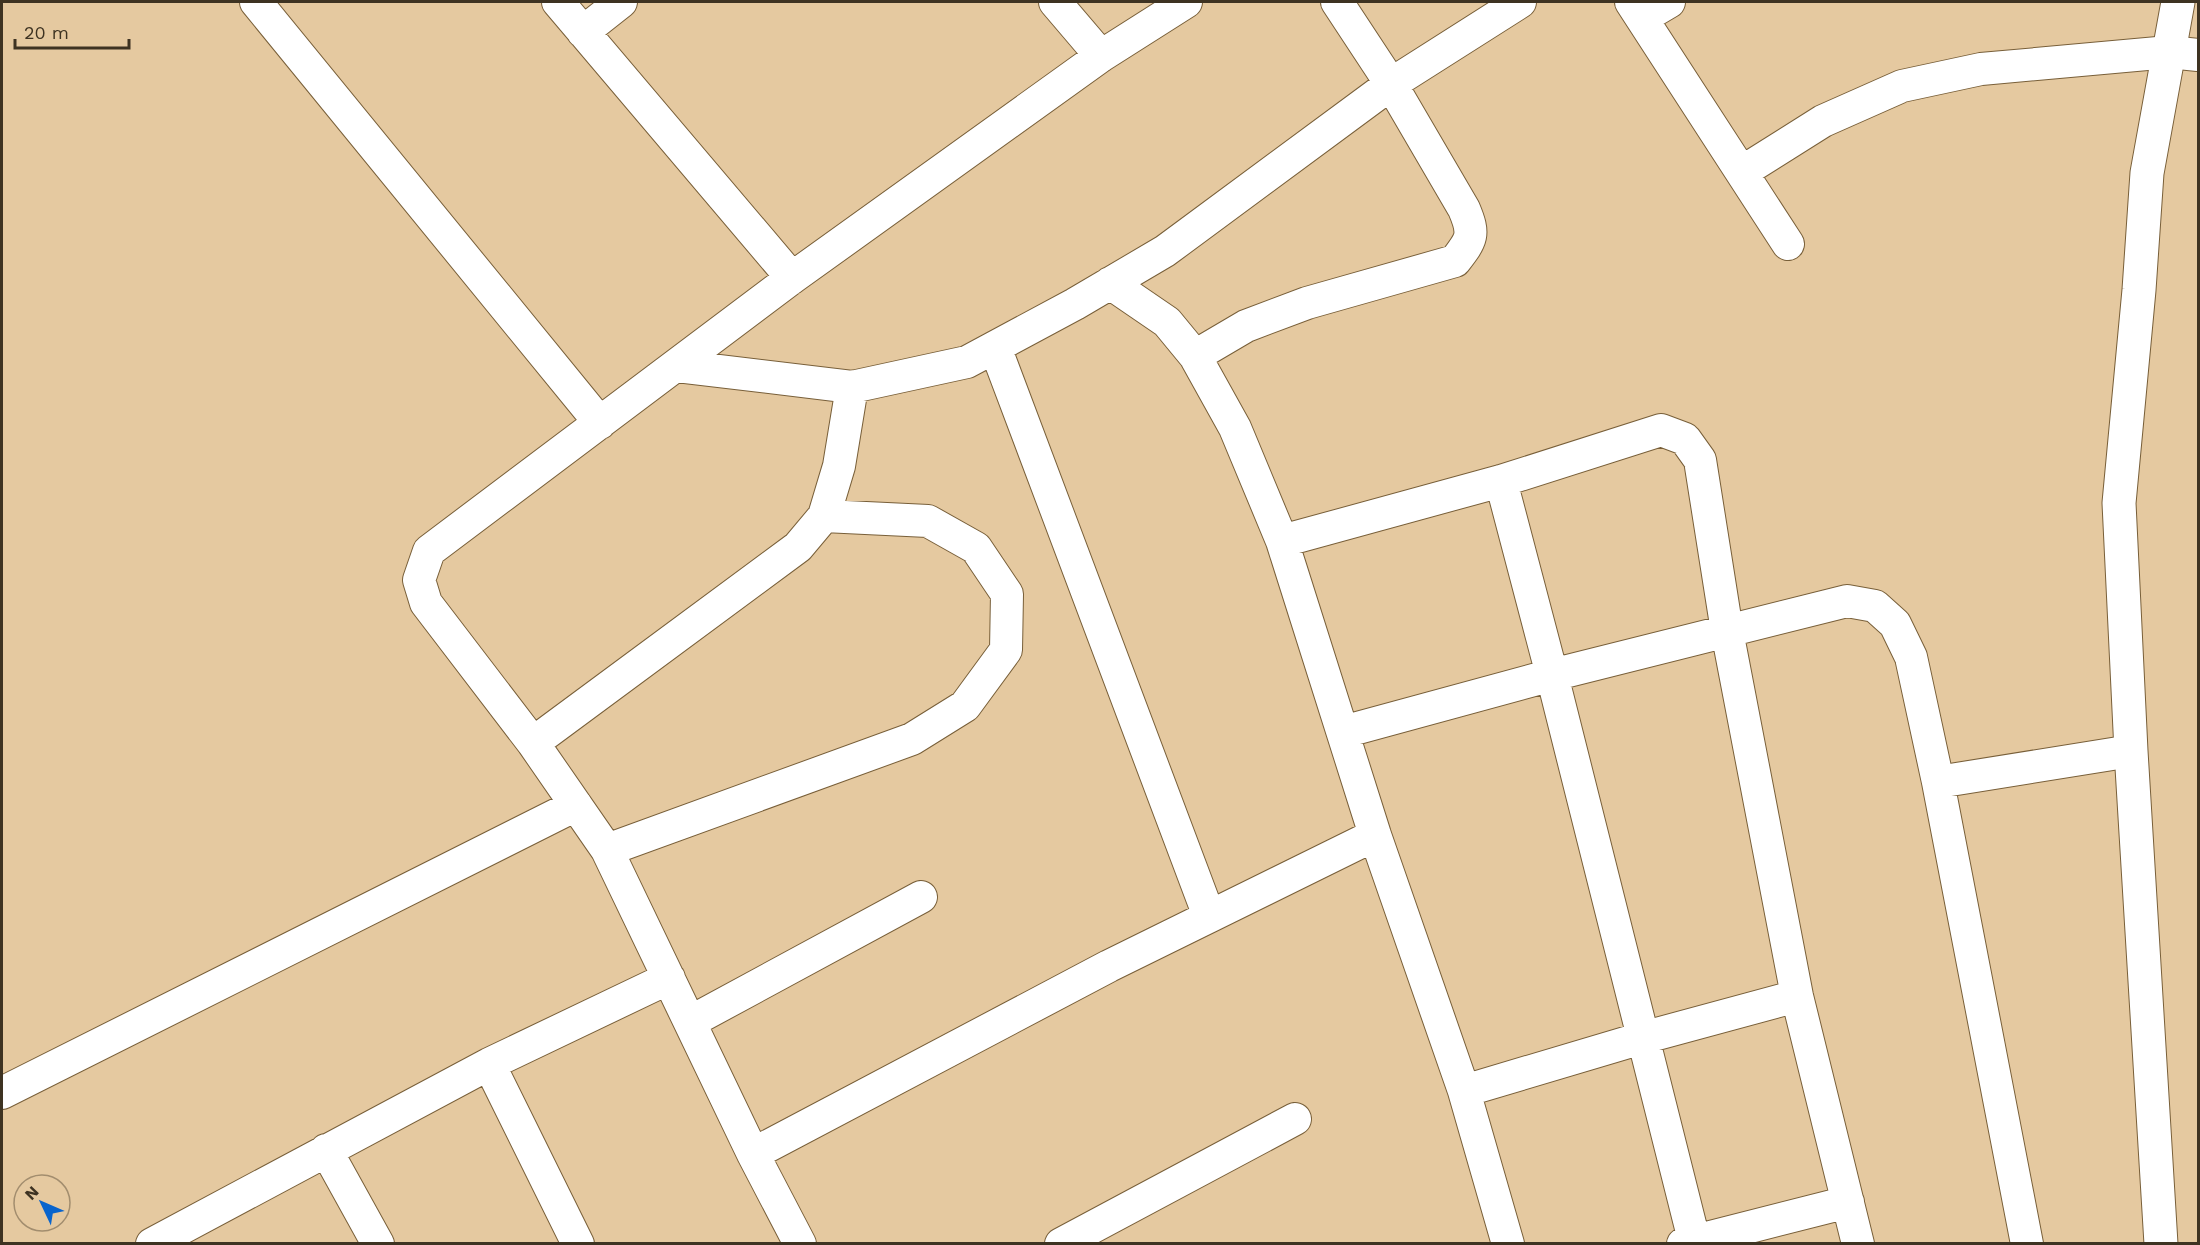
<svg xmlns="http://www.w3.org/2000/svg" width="2200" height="1245" font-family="'Work Sans',sans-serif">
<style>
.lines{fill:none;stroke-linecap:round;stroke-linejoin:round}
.minor-casing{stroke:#785f39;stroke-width:34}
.tertiary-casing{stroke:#785f39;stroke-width:35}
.minor{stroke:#fff;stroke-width:32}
.tertiary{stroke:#fff;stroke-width:33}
</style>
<rect width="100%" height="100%" fill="#e5c9a0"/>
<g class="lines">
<defs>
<path id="minor" d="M256 2 600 423
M558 2 792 278
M1055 2 1101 56
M1631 2 1788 244
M1642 18 1669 2
M583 32 621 2
M1742 172 1823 121 1902 86 1981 69 2169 52 2198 55
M1110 283 1167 322 1195 356 1235 428 1282 541 1375 835 1464 1091 1508 1244
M995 347 1209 916
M1195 356 1246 326 1307 303 1455 261C1472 239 1475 235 1464 209L1391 84 1337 2
M677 366 852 387 967 362 1075 304 1165 251 1391 84 1520 2
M1501 481 1552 675 1695 1244
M1282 541 1501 481 1661 430 1685 439 1700 460 1727 631 1797 996 1858 1244
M1343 732 1552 675 1847 601 1875 606 1895 624 1911 657 1938 782 2027 1244
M533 743 798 547 824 516 839 466 852 387
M1938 782 2131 751
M607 850 912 739 965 706 1006 650 1007 594 976 548 928 521 824 516
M690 1022 921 897
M489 1064 578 1244
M1464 1091 1642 1038 1797 996
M2 1093 576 805
M326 1150 378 1244
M753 1154 1109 966 1375 835
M152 1244 489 1064 669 978
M800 1244 753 1154 607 850 533 743 426 603 419 580 429 551 792 278 1101 56 1186 2
M1061 1244 1295 1119
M1683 1244 1848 1202"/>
<path id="tertiary" d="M2161 1244 2131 751 2119 503 2139 290 2147 173 2178 2"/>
</defs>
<use href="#minor" class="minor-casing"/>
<use href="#tertiary" class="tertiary-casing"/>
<use href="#minor" class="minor"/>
<use href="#tertiary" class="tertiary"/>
</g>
<rect width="2200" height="1245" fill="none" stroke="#3e3322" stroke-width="6"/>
<g transform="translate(42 1203) rotate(314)"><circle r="28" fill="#e5c9a0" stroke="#a28d6e" stroke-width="1.5"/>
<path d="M0-4.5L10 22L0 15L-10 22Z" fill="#0864cd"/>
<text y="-9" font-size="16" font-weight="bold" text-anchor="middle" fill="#3e3322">N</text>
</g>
<path d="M15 39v9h114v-9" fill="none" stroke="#3e3322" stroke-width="3"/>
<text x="24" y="39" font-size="18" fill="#3e3322" stroke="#e5c9a0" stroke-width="4.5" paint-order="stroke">20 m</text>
</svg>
